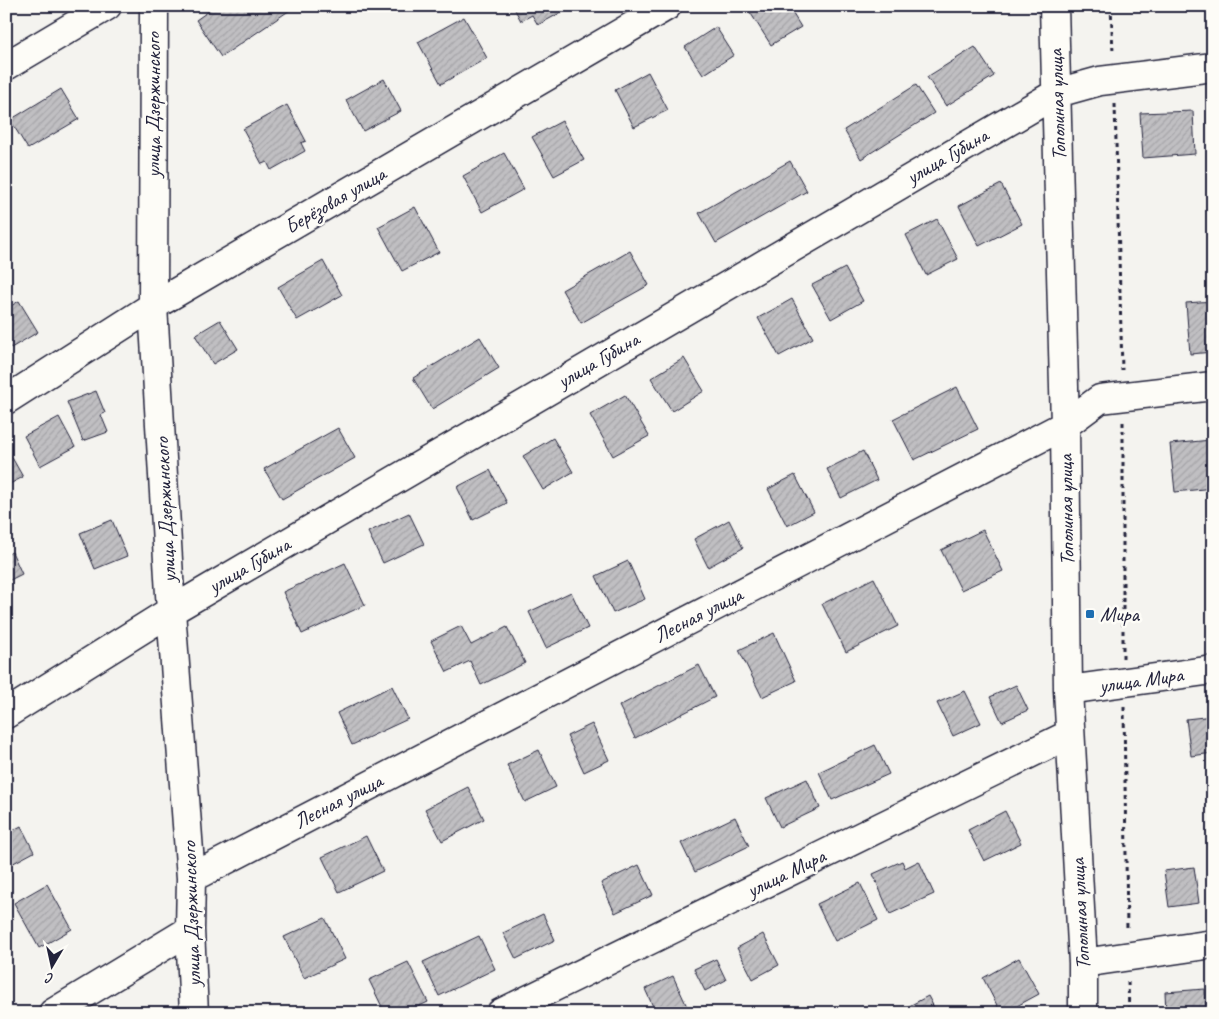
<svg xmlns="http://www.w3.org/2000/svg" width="1219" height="1019" font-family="Caveat,sans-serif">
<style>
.building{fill:url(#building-hatch);stroke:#22223b}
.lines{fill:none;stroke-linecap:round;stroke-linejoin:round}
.minor-casing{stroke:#22223b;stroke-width:31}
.path{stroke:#22223b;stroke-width:3;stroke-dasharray:4 4;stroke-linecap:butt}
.minor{stroke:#fdfcf7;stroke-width:28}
.poi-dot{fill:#1f6fb2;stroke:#fdfcf7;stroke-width:2}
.labels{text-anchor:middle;stroke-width:5;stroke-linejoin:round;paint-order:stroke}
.street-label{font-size:21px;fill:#22223b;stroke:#fdfcf7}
.poi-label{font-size:21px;fill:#22223b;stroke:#fdfcf7;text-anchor:start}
</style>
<defs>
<pattern id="building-hatch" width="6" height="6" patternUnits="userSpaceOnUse" patternTransform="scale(1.25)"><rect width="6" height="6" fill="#c0bfc2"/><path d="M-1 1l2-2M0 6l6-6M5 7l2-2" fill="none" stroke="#a5a4a8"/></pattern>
</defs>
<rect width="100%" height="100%" fill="#f4f3ef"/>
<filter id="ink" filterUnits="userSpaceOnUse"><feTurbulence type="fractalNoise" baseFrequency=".02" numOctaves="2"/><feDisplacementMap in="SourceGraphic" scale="10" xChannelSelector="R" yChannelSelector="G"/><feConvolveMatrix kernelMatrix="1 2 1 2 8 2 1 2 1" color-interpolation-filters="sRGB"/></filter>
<g filter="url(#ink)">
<path class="building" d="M216 6H292L293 8 221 57 196 20Z
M513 6H573L538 25 532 15 521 21Z
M746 6H788L801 27 771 45Z
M464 17 487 58 441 84 418 42Z
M716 27 734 55 703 75 685 47Z
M975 47 994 76 946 106 927 77Z
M648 72 668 110 634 127 615 90Z
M384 79 401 111 363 131 346 100Z
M916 85 934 113 861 159 844 130Z
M61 89 79 119 28 149 10 120Z
M287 105 306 141 301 143 305 151 271 170 267 162 262 164 243 129Z
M1193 111 1195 154 1143 158 1140 113Z
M562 121 584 160 554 176 532 137Z
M504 153 524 189 482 212 463 176Z
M790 161 807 191 716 243 699 213Z
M1001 184 1022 224 979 246 959 206Z
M415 207 439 252 402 271 378 227Z
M937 219 958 259 926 275 906 235Z
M630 251 649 285 581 323 562 290Z
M323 261 342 295 297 320 278 287Z
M845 268 863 301 831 319 812 285Z
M792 299 813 338 779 356 758 318Z
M19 301 38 332 11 348 6 340V309Z
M1213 301V352L1190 354 1186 303Z
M220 320 238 349 213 364 195 335Z
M480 337 499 368 432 409 413 378Z
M684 358 704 391 672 411 651 378Z
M957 387 978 429 914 460 893 419Z
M96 391 105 413 101 415 108 432 83 441 67 402Z
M625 395 649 436 613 456 590 415Z
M59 417 75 447 40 466 24 436Z
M338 428 355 458 282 499 264 469Z
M553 438 573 472 543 490 523 456Z
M1211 440 1213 453V488L1175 492 1170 444Z
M6 447 23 477 6 486Z
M863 451 877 480 841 498 827 469Z
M490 470 507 503 473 520 457 487Z
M795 475 814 512 787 526 768 489Z
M409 513 424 544 383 563 368 532Z
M112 520 127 556 95 569 80 533Z
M729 520 743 548 708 567 694 539Z
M983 530 1003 571 961 590 941 550Z
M12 552 22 574 6 582V555Z
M628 561 645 599 613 613 596 576Z
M345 563 365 605 302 634 283 592Z
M874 578 898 626 846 652 822 604Z
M571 592 588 628 546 648 529 612Z
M461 626 471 645 507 627 525 663 481 685 470 661 447 672 431 641Z
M774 633 796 681 762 697 739 650Z
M699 665 715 697 635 738 619 706Z
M1016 685 1028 710 1002 722 990 697Z
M392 686 408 719 352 745 337 713Z
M965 691 981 723 953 736 937 703Z
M1213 716V753L1191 756 1186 719Z
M592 724 609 760 584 772 567 736Z
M875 745 889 774 832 800 819 772Z
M539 750 556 787 525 802 507 765Z
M807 779 820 808 780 827 766 798Z
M468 787 484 819 442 841 425 809Z
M1005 811 1021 843 984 861 968 830Z
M735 817 749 846 695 872 681 843Z
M21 826 34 852 6 867V834Z
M366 836 383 871 339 892 322 857Z
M902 861 905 868 919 861 934 894 890 914 873 874Z
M639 865 653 895 615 913 601 883Z
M1194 867 1199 903 1169 907 1164 871Z
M860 883 878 920 835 941 817 904Z
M47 884 72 929 39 948 14 903Z
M543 914 555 940 516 959 503 933Z
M325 918 345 959 304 978 284 937Z
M763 934 779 965 753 979 737 948Z
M479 936 495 969 439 996 423 962Z
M1019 958 1039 994 1004 1013H1001L983 978Z
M716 959 726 980 705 991 694 969Z
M408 962 428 1002 405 1013H385L369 980Z
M673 976 690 1013H656L645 989Z
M1205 989 1206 1013H1166L1165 992Z
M928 996 937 1013H896Z"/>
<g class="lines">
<defs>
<path id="minor" d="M154 6 153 306 171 611 191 878 190 930 194 1013
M1054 6 1065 425 1068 690 1083 963V1013
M6 66 107 6
M6 400 153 306 667 6
M1068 690 1213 670
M6 714 171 611 1057 93 1100 81 1213 67
M191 878 1065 425 1100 399 1213 386
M1083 963 1213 944
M53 1013 190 930
M501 1013 1070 734"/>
</defs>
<use href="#minor" class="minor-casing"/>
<path class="path" d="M1111 6 1113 53
M1115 104 1122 370
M1123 422V658
M1124 707 1127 930
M1128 982 1129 1013"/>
<use href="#minor" class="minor"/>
</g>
</g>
<rect class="poi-dot" x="1085" y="609" width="10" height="10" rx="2.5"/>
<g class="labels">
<g class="street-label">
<text transform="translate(153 105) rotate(-90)" y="7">улица Дзержинского</text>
<text transform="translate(1057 105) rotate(-92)" y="7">Тополиная улица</text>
<text transform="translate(947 156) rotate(-30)" y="7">улица Губина</text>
<text transform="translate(335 200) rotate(-30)" y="7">Берёзовая улица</text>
<text transform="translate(598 360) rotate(-30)" y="7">улица Губина</text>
<text transform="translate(165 510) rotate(-93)" y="7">улица Дзержинского</text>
<text transform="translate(1066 510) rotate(-91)" y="7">Тополиная улица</text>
<text transform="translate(249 565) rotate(-30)" y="7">улица Губина</text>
<text transform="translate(698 615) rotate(-27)" y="7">Лесная улица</text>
<text transform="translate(1141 680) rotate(-8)" y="7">улица Мира</text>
<text transform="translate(338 801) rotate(-27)" y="7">Лесная улица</text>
<text transform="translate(786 873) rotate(-26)" y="7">улица Мира</text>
<text transform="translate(191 914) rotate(-92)" y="7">улица Дзержинского</text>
<text transform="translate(1080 914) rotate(-93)" y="7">Тополиная улица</text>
</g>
<g class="poi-label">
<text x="1100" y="621">Мира</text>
</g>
</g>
<rect width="1219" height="1019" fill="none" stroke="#fdfcf7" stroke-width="25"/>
<rect x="12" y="12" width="1194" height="994" fill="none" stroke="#22223b" stroke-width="2" filter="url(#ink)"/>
<g transform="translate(52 966) rotate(189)" stroke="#fdfcf7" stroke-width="4" paint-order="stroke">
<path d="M0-4L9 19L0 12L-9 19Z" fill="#22223b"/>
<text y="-8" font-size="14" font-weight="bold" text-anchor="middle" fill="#22223b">С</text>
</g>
</svg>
